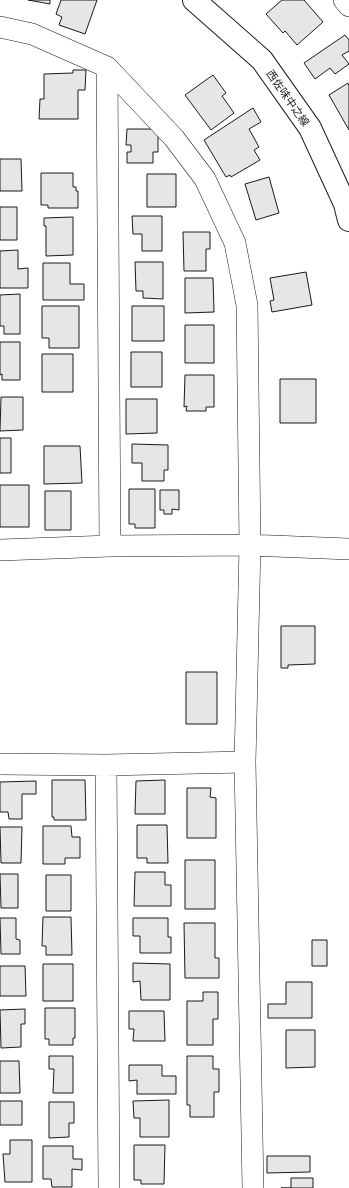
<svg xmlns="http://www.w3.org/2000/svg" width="349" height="1188" font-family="'DejaVu Sans','Noto Sans JP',sans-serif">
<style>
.building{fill:#e6e6e6;stroke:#1a1a1a}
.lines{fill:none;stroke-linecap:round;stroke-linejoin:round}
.street-casing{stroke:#1a1a1a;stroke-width:22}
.secondary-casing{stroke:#1a1a1a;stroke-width:24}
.street{stroke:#fff;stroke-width:21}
.secondary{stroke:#fff;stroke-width:22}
.labels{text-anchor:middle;stroke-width:3;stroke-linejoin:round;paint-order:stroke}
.street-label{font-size:11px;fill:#1a1a1a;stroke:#fff}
</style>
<rect width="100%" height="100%" fill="#fff"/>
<path class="building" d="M28 0H50V4Z
M61 0H97L85 34 59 25 62 17 56 14Z
M282 0H304L323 22 297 45 285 31 283 33 266 14Z
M345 35 349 40V51L342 55 349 64 335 74 330 68 315 79 304 63Z
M73 70H86L85 90H78V119H39L40 99H44V74L73 73Z
M213 75 226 93 222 96 234 113 211 130 185 95Z
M348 83 349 86V130L329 95Z
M253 108 261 122 249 129 259 147 254 150 260 160 231 177 230 175 226 177 204 140Z
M127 129H158V152H153V163H127V152H131V145H126Z
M0 159H21L22 191H0Z
M41 173H73V187H76V191H78V208H48V205H41Z
M147 174H176V207H147Z
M269 177 279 213 256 220 245 184Z
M0 207H17V240H0Z
M132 216H162V251H142V234H133Z
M73 217V255L46 256V226H44V218Z
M183 232H210V249H206V271H184Z
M18 250V269L28 268V288H0V251Z
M135 262H163V299L143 298V291H136Z
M43 263H70V284H84V300H43Z
M306 272 312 305 272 312 270 301 274 300 270 278Z
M185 278H213L214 312 185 313Z
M20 294V334H4V326H0V295Z
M42 306H79V348H49V338H42Z
M132 306H164V341H132Z
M185 325H214V363H185Z
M0 342H20V380H2V374L0 375Z
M131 352H162V387H131Z
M42 354H73V392H42Z
M185 375H214V407H206V411H186L187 406 184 407Z
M280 379H316V423H280Z
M1 397H23V430L0 431Z
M126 399H157V433L126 434Z
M0 438H11V473H0Z
M132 444 168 445V470H164V481H142V463H132Z
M44 446H80L82 483 44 484Z
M0 485H29V527H0Z
M129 489H155V528H135V524H129Z
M160 490H179V510L172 509V514H164V510H160Z
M45 491H71V530H45Z
M281 626H315V664L288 665V668H281Z
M186 672H217V724H186Z
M52 780H85L86 820H54V817H52Z
M165 780V814H135L136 781Z
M36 781V794H22V819H9L8 812H0V782Z
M187 788H211L210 797 216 798V838H187Z
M137 825H167L168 863H147V858H137Z
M43 826H71L72 837H80V858H65V864H43Z
M0 827H22L21 863H1Z
M185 860H215V909H185Z
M135 872H165V885H171V906H134Z
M0 874H18V908H1Z
M46 875H71V911H46Z
M43 917H71L72 955H46V946H42Z
M0 918H16V939L20 940V954H1Z
M133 918H168V937H171V953H140V936H133Z
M184 923H215V958H219V978H185Z
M312 940H327V966H312Z
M133 963 170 964V1000H141L140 981 133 982Z
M43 964H73V1001H43Z
M0 966H25L26 996H0Z
M286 982H312V1018H268V1004H286Z
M203 992H218V1019H213V1045H187V1001H203Z
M45 1008H75V1038H73V1045H49V1039H45Z
M25 1009V1024H21V1047L1 1048 0 1010Z
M129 1011H164L165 1041H133L134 1029H129Z
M286 1030H315V1067L286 1068Z
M49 1056H73V1093H53L54 1069H49Z
M187 1056H213V1069H219V1092H214V1117H190V1105H187Z
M0 1061H19L20 1093H0Z
M129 1065H162V1076H176V1094H137V1080L129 1081Z
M169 1100V1137H140V1118H134L133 1101Z
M0 1101H22V1125H0Z
M49 1102H74V1123H69V1137L49 1138Z
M10 1140H32V1182H5L3 1154H10Z
M134 1145H165L164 1184H141V1180H134Z
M43 1146H73V1159H82V1170L72 1169V1187H52L51 1179H43Z
M267 1156H310V1172L267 1173Z
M291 1178H313V1188H281H291Z"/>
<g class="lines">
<defs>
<path id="street" d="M344 0 349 6
M0 27 32 34 107 67 174 138 205 179 235 243 247 305 250 545 245 762 253 1188
M107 67 110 546
M0 550 110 546 250 545 349 549
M0 764 106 765 245 762
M106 765 109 1188"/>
<path id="secondary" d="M194 0 262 60 310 128 345 204 349 220"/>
</defs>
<use href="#street" class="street-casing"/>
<use href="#secondary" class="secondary-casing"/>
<use href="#street" class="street"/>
<use href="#secondary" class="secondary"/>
</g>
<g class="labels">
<g class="street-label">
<text transform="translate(288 98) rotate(55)" y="4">西佐味中之線</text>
</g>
</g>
</svg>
